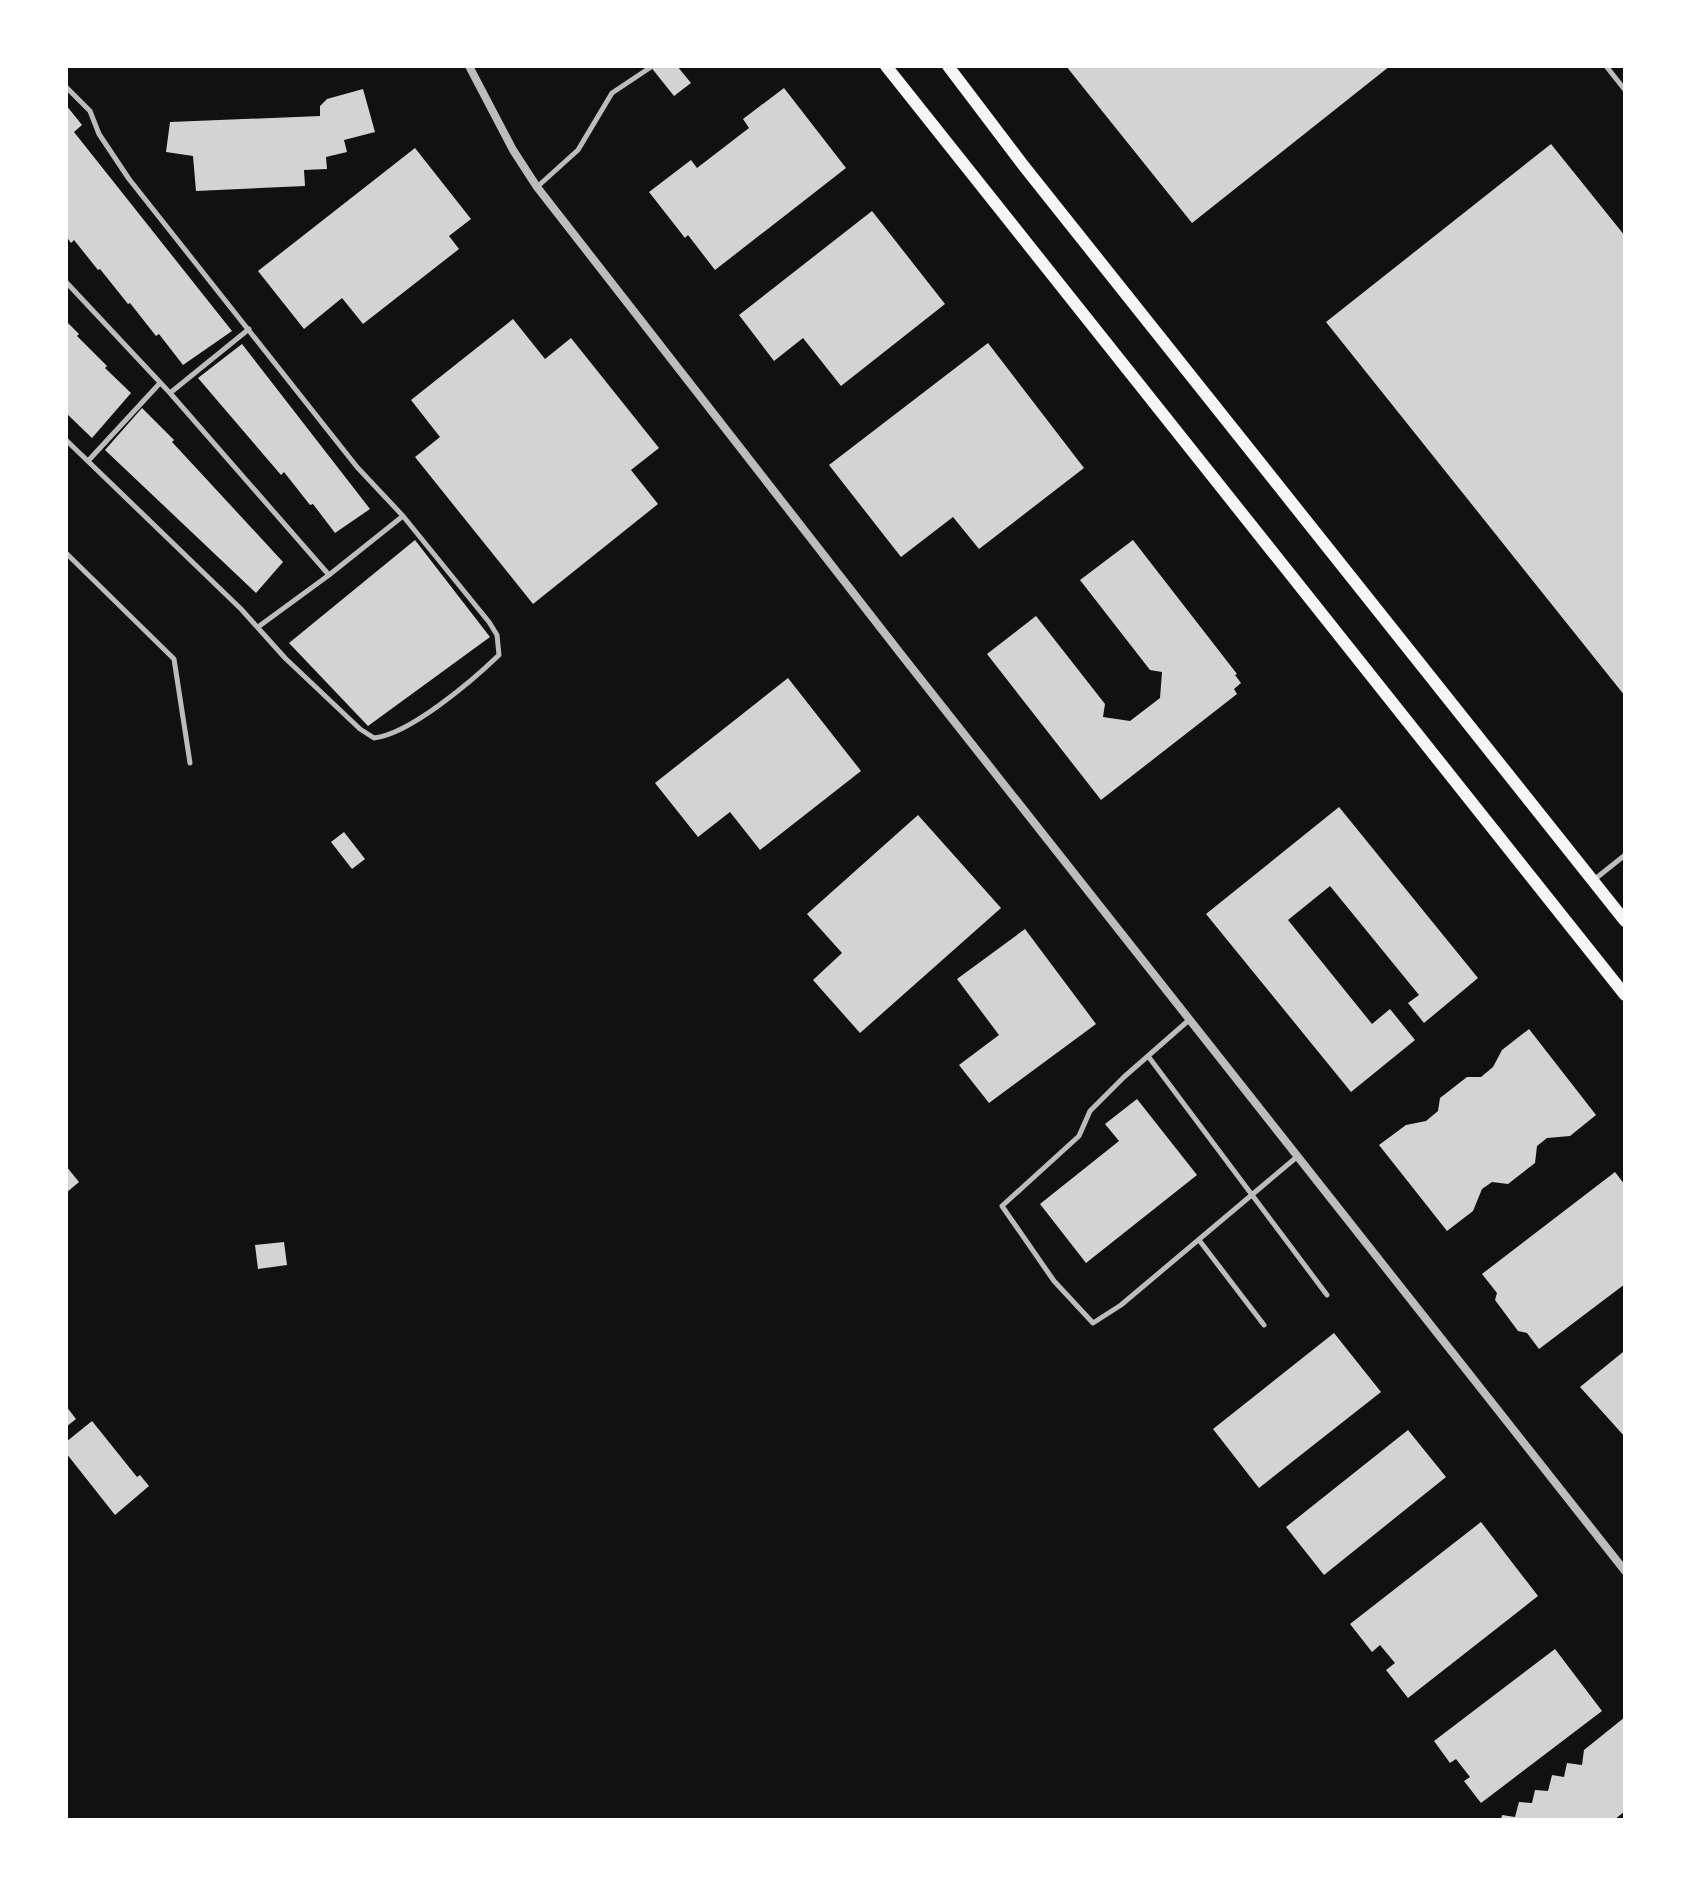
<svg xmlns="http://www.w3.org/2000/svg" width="1691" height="1886" font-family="'Exo 2',sans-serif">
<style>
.building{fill:#d3d3d3}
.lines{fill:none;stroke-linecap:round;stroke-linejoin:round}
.service{stroke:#bcbcbc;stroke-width:5}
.minor{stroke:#bcbcbc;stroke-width:8}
.secondary{stroke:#f5f5f5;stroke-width:12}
</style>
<rect width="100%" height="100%" fill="#111"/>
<path class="building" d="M650 66H677L691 83 674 96Z
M1066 66H1390L1192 223Z
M784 88 846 168 715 270 688 235 685 238 649 192 691 160 697 168 749 128 743 119Z
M363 89 375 132 344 140 347 152 326 157 327 169 304 170 305 186 196 191 193 156 166 152 170 122 320 116V106L327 99Z
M66 105 82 125 74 132 232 331 183 365 159 334 156 336 130 303 128 304 100 269 98 270 74 240 71 243 66 236Z
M1551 144 1625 236V696L1326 322Z
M415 148 471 219 449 236 459 249 363 324 342 298 304 329 258 271Z
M872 211 945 304 841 386 803 338 774 361 739 315Z
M513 319 545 359 571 338 659 448 631 470 658 504 533 604 415 457 440 437 411 400Z
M66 321 79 334 77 336 107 366 105 368 131 393 92 438 66 413Z
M988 343 1084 468 979 549 953 517 901 557 829 465Z
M242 344 370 509 335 533 313 504 310 505 284 472 281 475 198 378Z
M142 408 174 440 172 442 198 470 283 562 256 593 105 450Z
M415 540 490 637 368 726 289 643Z
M1133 540 1237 674 1235 675 1241 683 1234 689 1237 694 1101 800 987 654 1036 616 1105 704 1103 717 1130 721 1160 698 1162 672 1150 670 1080 580Z
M788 678 861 771 760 850 730 812 698 837 655 783Z
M1339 807 1478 978 1424 1023 1408 1003 1419 995 1330 886 1288 920 1372 1024 1390 1009 1415 1040 1351 1092 1206 914Z
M918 815 1001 908 860 1033 813 980 842 953 807 914Z
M344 832 365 859 352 869 331 842Z
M1025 929 1096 1024 989 1103 959 1065 999 1035 957 979Z
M1529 1029 1596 1115 1570 1136 1547 1138 1537 1146 1535 1163 1508 1184 1492 1182 1482 1189 1473 1211 1447 1231 1379 1145 1406 1125 1426 1121 1438 1111 1440 1098 1467 1077H1481L1493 1067 1502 1050Z
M1137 1099 1197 1175 1086 1263 1040 1204 1119 1141 1105 1124Z
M66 1166 79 1182 66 1193Z
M1615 1172 1625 1185V1284L1539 1349 1527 1333 1518 1331 1495 1300 1497 1293 1482 1274Z
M284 1242 287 1265 258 1269 255 1245Z
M1334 1333 1381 1392 1259 1488 1213 1429Z
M1623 1352 1625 1354V1437L1580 1387Z
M66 1406 76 1419 66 1427Z
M92 1421 137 1477 140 1475 149 1486 115 1515 66 1453V1442Z
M1408 1430 1446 1477 1324 1575 1286 1527Z
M1481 1522 1538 1596 1408 1698 1386 1670 1395 1663 1380 1645 1372 1652 1350 1624Z
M1555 1649 1602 1711 1481 1803 1464 1781 1470 1777 1456 1759 1450 1763 1434 1741Z
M1625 1717V1811L1614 1820H1501L1502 1815 1515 1817 1519 1802 1532 1803 1535 1790 1548 1791 1552 1775 1564 1777 1567 1763 1582 1765 1584 1750Z"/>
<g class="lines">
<path class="service" d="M1606 66 1625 90
M66 87 90 111 99 134 129 179 357 467 403 516 489 622 497 635 499 655C472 681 410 734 374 738L360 729 285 658 241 609 66 440
M537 187 578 150 612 93 651 67
M66 282 170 393 329 575 403 516
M170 393 249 329
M88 461 160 383
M66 553 174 659 190 763
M258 627 329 575
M1595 879 1625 855
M1189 1020 1124 1077 1090 1111 1079 1136 1002 1206 1054 1281 1093 1323 1121 1305 1298 1156
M1148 1056 1327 1295
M1199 1240 1264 1325"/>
<path class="minor" d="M469 66 513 150 537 187 904 658 1625 1571"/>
<path class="secondary" d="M886 66 1625 995
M948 66 1023 165 1625 921"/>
</g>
<rect width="1691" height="1886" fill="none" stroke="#ffffff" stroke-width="136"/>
</svg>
